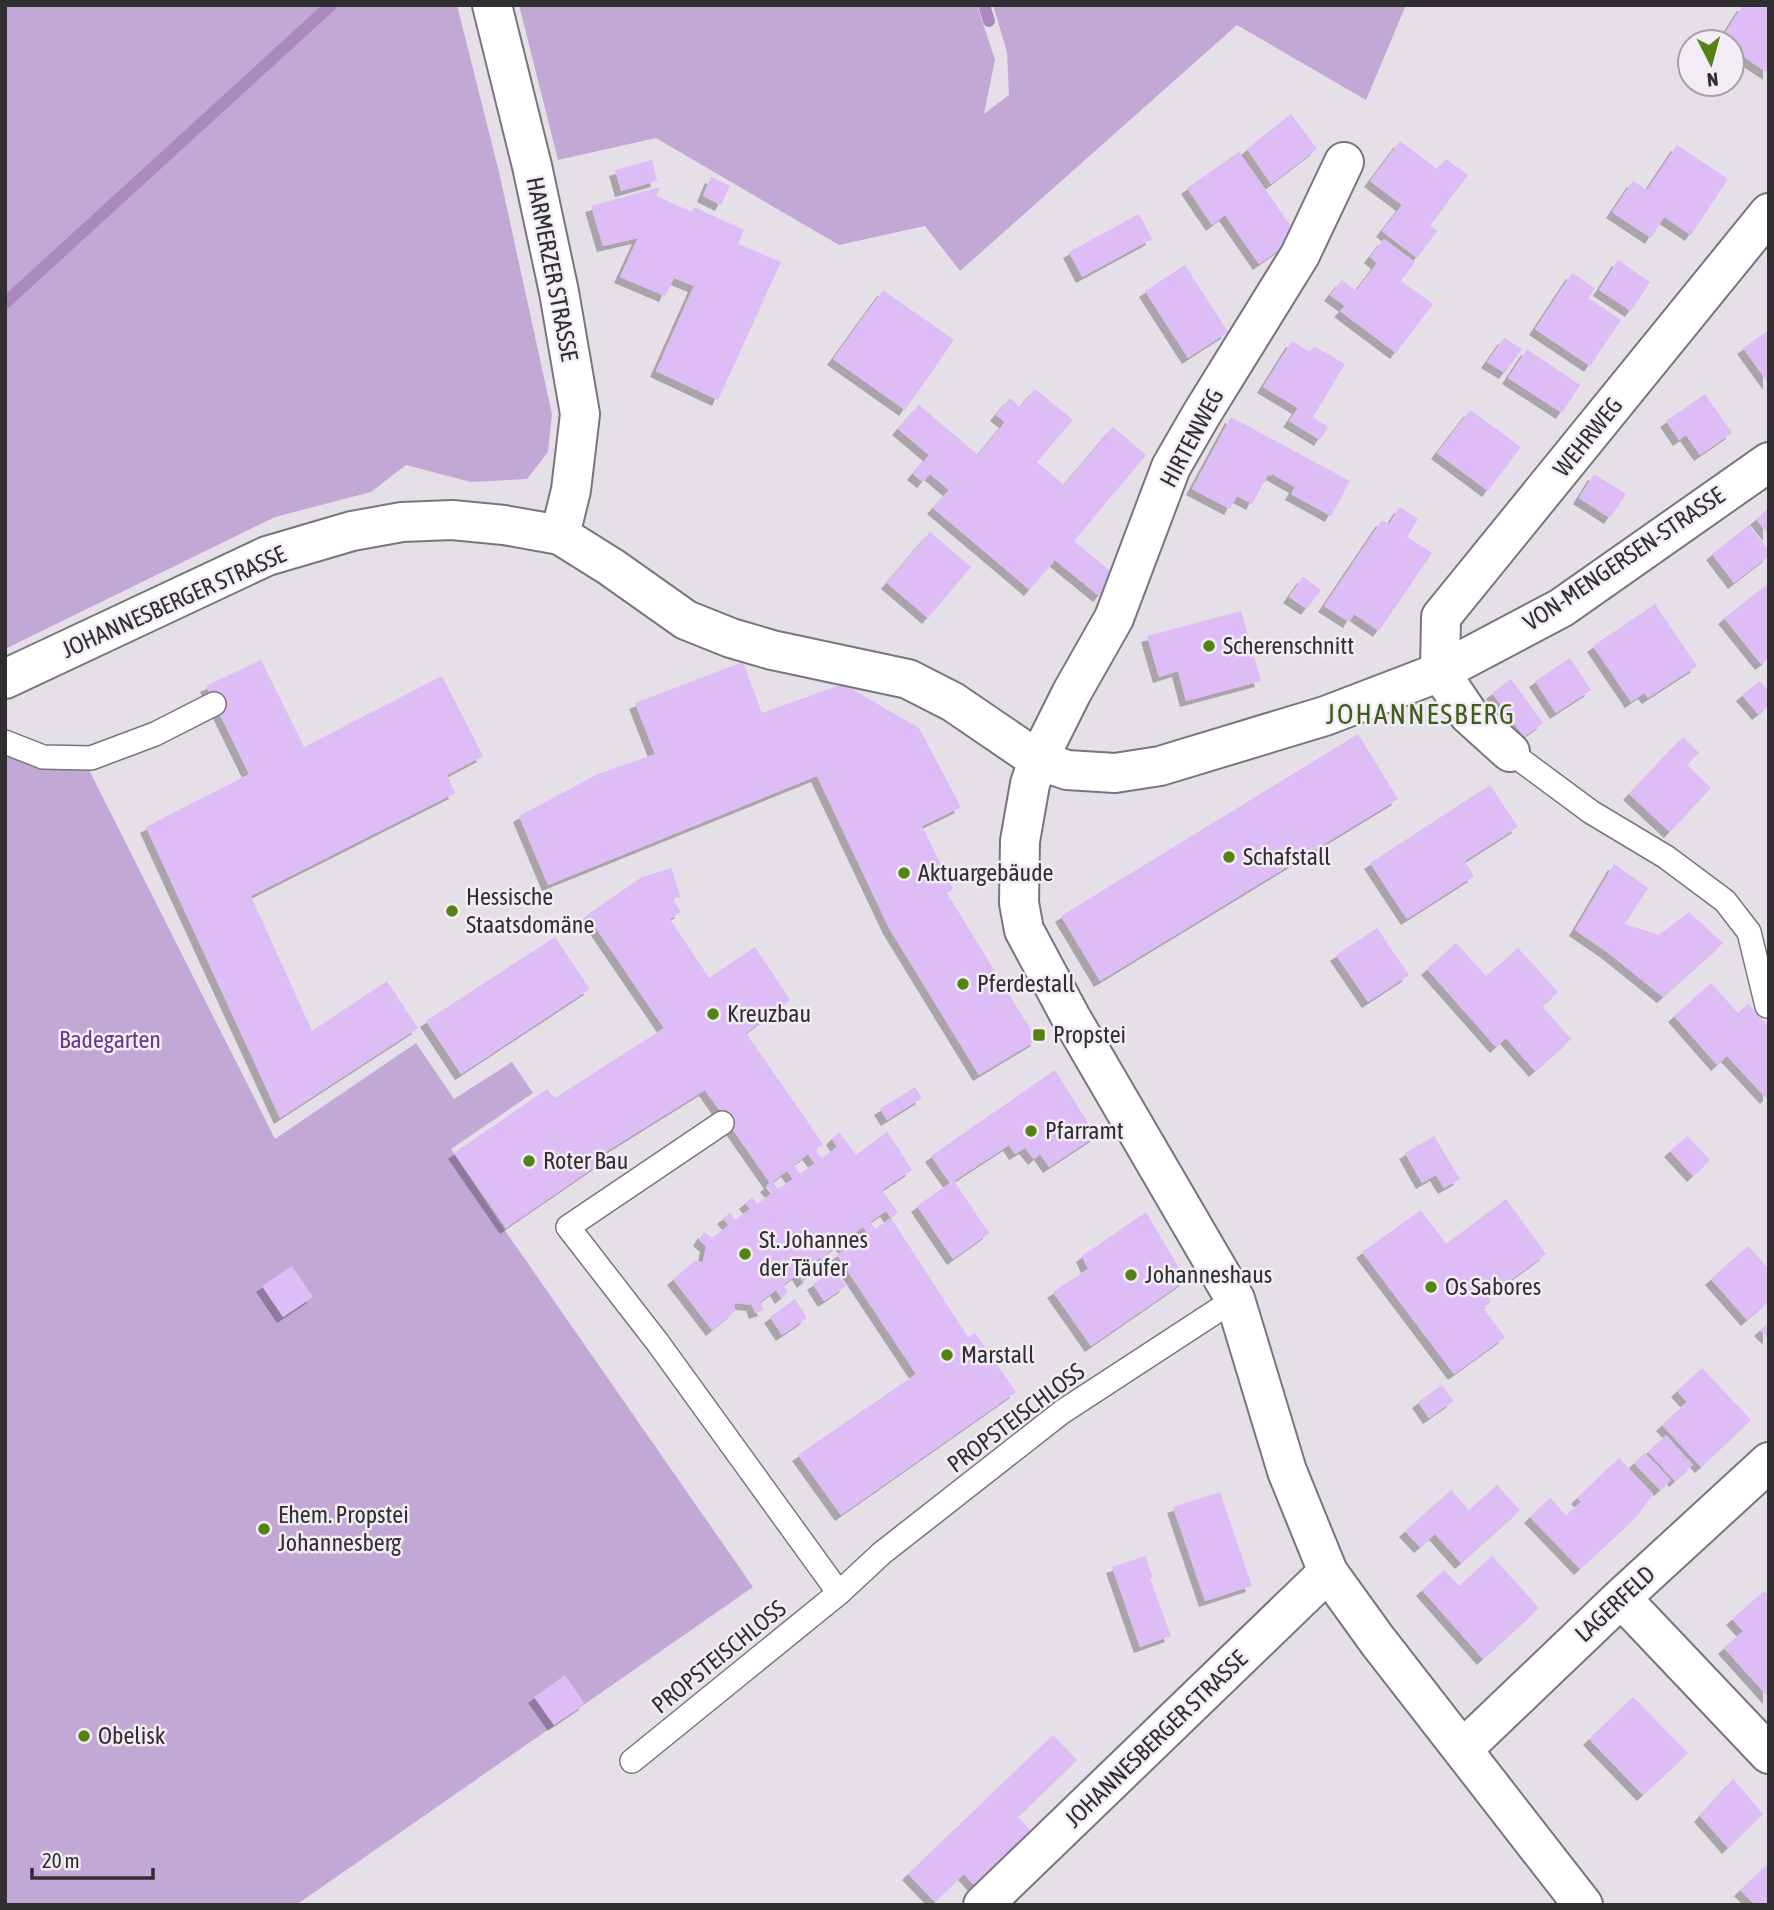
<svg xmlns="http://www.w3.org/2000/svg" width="1774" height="1910" font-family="'Asap Condensed',sans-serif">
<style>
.green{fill:#c2a8d5}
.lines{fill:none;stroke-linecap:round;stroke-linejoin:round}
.stream{stroke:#aa8abe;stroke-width:12}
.building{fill:#debcf6;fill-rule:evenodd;filter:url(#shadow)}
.lane-casing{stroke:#79757c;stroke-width:26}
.street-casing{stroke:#79757c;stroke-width:42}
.secondary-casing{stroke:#79757c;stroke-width:42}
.lane{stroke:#fff;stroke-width:23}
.street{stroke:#fff;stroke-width:38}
.secondary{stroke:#fff;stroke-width:38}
.poi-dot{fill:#548314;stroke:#f2edf5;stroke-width:2.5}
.labels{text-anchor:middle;stroke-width:5;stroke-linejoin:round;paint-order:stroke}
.street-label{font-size:24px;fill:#302e31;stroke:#f2edf5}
.poi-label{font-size:24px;fill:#302e31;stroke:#f2edf5;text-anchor:start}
.park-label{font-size:24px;fill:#6b3689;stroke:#f2edf5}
.quarter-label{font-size:28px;letter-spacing:2px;fill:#3e5e1c;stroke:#f2edf5}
</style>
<defs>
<filter id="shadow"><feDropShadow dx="-6" dy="6" stdDeviation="0" flood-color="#0004"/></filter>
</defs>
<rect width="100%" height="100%" fill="#e5e0e8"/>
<path class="green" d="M5 5H457L499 172 552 414 548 452 527 479 471 482 406 465 371 492 275 517 5 649Z
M519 5H977L995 60 984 114 1009 95 1007 52 993 5H1406L1366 100 1237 25 960 271 925 226 839 245 656 138 558 160Z
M5 738 15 739 89 770 275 1139 416 1043 454 1099 512 1062 533 1093 451 1149 504 1229 753 1587 296 1905H5Z"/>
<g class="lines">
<path class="stream" d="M984 5 989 21
M5 303 331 5"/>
</g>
<path class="building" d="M1743 5H1769V74L1732 49V42H1719Z
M1291 114 1317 149 1271 184 1247 149Z
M1400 141 1437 169 1446 159 1468 175 1430 226 1437 231 1417 258 1382 231 1402 205 1370 181Z
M1677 145 1728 179 1691 235 1664 217 1651 238 1612 212 1633 181 1647 190Z
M1239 152 1298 236 1259 264 1225 215 1212 225 1187 188Z
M652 160 657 181 621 191 615 170Z
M711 177 730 186 721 205 703 196Z
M660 187 656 196 692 212 694 207 744 230 738 244 781 262 718 400 656 371 694 286 674 278 665 296 620 277 638 238 603 246 591 206Z
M1139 214 1152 239 1082 277 1069 252Z
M1384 239 1415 262 1401 281 1433 304 1396 353 1340 311 1345 306 1330 295 1342 280 1356 291 1377 263 1370 257Z
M1618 260 1650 282 1631 311 1599 290Z
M1185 265 1228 332 1188 358 1145 291Z
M1572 273 1595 288 1588 298 1621 320 1590 366 1535 329Z
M883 290 954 340 905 410 833 359Z
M1769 330V384L1743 348Z
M1504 338 1522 349 1505 373 1487 362Z
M1292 341 1310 352 1314 346 1345 364 1313 417 1328 427 1320 440 1289 421 1298 408 1263 387Z
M1527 349 1580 385 1562 413 1508 378Z
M1035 389 1073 420 1037 462 1064 485 1113 427 1146 455 1074 541 1116 576 1099 596 1055 560 1030 590 933 508 949 490 930 474 923 482 913 474 929 455 898 429 919 405 978 455 1005 422 996 415 1010 398 1020 407Z
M1705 394 1732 433 1700 455 1686 435 1679 440 1666 421Z
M1470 410 1521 447 1488 491 1437 453Z
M1231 417 1350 481 1331 516 1291 494 1295 487 1272 474 1271 476 1268 475 1252 504 1237 496 1230 509 1192 489Z
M1594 474 1626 494 1610 518 1579 498Z
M1400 507 1418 519 1407 537 1432 553 1379 631 1354 614 1349 622 1324 606 1382 520 1389 524Z
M1769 508V535L1756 519Z
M1749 525 1769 551V556L1734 583 1712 554Z
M930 532 971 567 928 618 887 583Z
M1303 577 1321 590 1307 609 1289 597Z
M1769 583V658L1761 664 1724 618Z
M1655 604 1697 666 1648 698 1644 693 1631 702 1593 646Z
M1241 611 1261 681 1186 701 1178 671 1159 677 1147 636Z
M1570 658 1591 690 1556 713 1535 681Z
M261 660 304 747 442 676 483 756 447 775 455 793 251 896 312 1031 387 981 418 1028 280 1118 146 827 249 774 206 686Z
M743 662 762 713 843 684 919 728 961 807 922 826 953 889 947 893 1037 1040 979 1075 889 928 817 776 548 885 519 816 598 774 655 754 635 703Z
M1511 679 1543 723 1524 737 1492 693Z
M1760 681 1769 692V705L1758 714 1742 695Z
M1358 734 1398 799 1100 981 1061 916Z
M1683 737 1699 753 1687 765 1711 788 1670 832 1629 794Z
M1490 785 1518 827 1465 861 1474 876 1407 919 1370 863Z
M1614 864 1648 888 1625 924 1659 935 1689 912 1723 943 1663 997 1607 952 1575 930Z
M671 868 681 897 672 898 681 912 670 919 709 978 755 947 790 1000 746 1033 823 1144 815 1150 822 1158 837 1147 832 1139 839 1132 856 1155 887 1132 899 1149 912 1170 882 1190 898 1213 891 1218 886 1211 870 1222 875 1229 891 1218 968 1337 975 1333 1016 1392 841 1515 798 1455 916 1374 837 1255 845 1249 841 1243 827 1253 832 1261 825 1265 820 1258 805 1269 810 1276 803 1282 798 1274 783 1285 788 1292 781 1298 776 1290 760 1302 764 1310 755 1313 752 1305 735 1303V1311L712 1330 673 1279 695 1261 703 1262 706 1246 699 1240 704 1232 712 1238 729 1225 723 1218 730 1213 735 1220 750 1209 745 1203 752 1197 757 1204 772 1193 766 1186 770 1183 705 1090 596 1158 599 1164 506 1228 454 1153 547 1089 555 1098 664 1028 587 915 642 877ZM808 1154 815 1163 800 1174 794 1165ZM787 1171 793 1179 778 1189 772 1182ZM863 1227 868 1234 853 1244 848 1238Z
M1377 928 1409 975 1368 1002 1336 955Z
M555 937 590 989 461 1074 426 1021Z
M1456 943 1486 976 1518 948 1558 992 1542 1006 1571 1039 1535 1071 1506 1038 1496 1047 1427 969Z
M1711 983 1738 1013 1748 1004 1769 1027V1095L1766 1098 1727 1056 1717 1065 1674 1016Z
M1055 1070 1096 1136 1049 1167 1040 1154 1034 1159 1025 1148 1015 1154 1009 1145 954 1181 989 1233 953 1259 917 1206 950 1183 931 1156Z
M915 1087 922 1098 887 1120 880 1109Z
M1434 1136 1460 1179 1444 1188 1436 1175 1422 1183 1405 1153Z
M1687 1136 1710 1160 1693 1176 1670 1151Z
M1506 1199 1546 1254 1488 1297 1491 1302 1483 1308 1505 1337 1454 1374 1362 1252 1421 1210 1446 1244Z
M1146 1212 1186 1280 1091 1346 1053 1292 1088 1269 1082 1256Z
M1748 1246 1769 1269V1301L1747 1320 1711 1279Z
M292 1266 313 1297 283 1317 262 1286Z
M834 1270 846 1286 824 1301 813 1284Z
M795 1299 807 1318 782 1335 770 1317Z
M1769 1322V1339L1760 1330Z
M1702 1368 1751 1420 1701 1467 1662 1425 1687 1402 1677 1391Z
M1442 1385 1453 1401 1429 1418 1418 1402Z
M1666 1435 1693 1465 1675 1481 1648 1452Z
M1645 1453 1671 1480 1660 1490 1634 1463Z
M1619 1458 1653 1494 1637 1516 1580 1569 1530 1517 1550 1498 1566 1515 1581 1502 1577 1498Z
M1497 1485 1520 1510 1461 1563 1435 1534 1420 1547 1405 1531 1451 1490 1469 1510Z
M1220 1492 1252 1586 1205 1601 1173 1507Z
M1145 1556 1153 1577 1150 1578 1171 1636 1140 1647 1112 1567Z
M1492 1556 1539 1608 1483 1659 1422 1590 1444 1570 1459 1586Z
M1764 1591 1769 1596V1698L1724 1648 1743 1631 1732 1619Z
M565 1675 585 1704 554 1725 534 1697Z
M1633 1697 1688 1753 1643 1795 1589 1739Z
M1053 1735 1077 1760 1018 1817 1030 1830 974 1885 964 1874 935 1902 908 1874Z
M1733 1779 1763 1814 1728 1848 1700 1816Z
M1769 1863V1905H1755L1740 1890Z"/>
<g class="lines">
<defs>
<path id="lane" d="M5 742 43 757 91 758 155 734 214 704
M1510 752 1591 812 1666 857 1725 901 1749 932 1767 1006
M722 1123 568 1227 658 1343 839 1593
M632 1761 839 1593 882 1553 1062 1412 1235 1299"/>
<path id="street" d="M1510 752 1469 715 1440 672 1441 617 1769 213
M1038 760 1072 692 1114 618 1171 467 1201 415 1300 255 1344 162
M1621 1598 1769 1754
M1463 1749 1621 1598 1769 1462
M983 1905 1328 1572"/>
<path id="secondary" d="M492 5 532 166 559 292 580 414 571 490 560 535
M5 679 267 556 352 531 402 522 452 520 504 525 560 535 611 567 686 620 731 638 772 650 908 679 953 702 1038 760 1067 770 1115 773 1160 766 1325 716 1440 672 1561 608 1769 462
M1038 760 1030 784 1020 841 1019 903 1024 930 1070 1016 1235 1299 1287 1471 1328 1572 1377 1640 1583 1905"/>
</defs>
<use href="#lane" class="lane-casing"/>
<use href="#street" class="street-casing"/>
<use href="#secondary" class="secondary-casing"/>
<use href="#lane" class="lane"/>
<use href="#street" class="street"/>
<use href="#secondary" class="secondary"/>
</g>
<g class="poi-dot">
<circle cx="1209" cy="646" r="7"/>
<circle cx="1229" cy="857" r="7"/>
<circle cx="904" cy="873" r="7"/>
<circle cx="452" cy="911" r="7"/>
<circle cx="963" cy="984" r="7"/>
<circle cx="713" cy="1014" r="7"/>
<rect x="1032" y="1028" width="14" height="14" rx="3.5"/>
<circle cx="1031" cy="1131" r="7"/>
<circle cx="529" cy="1161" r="7"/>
<circle cx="745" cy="1254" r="7"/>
<circle cx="1131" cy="1275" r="7"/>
<circle cx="1431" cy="1287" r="7"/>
<circle cx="947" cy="1355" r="7"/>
<circle cx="264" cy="1529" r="7"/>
<circle cx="84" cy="1736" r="7"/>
</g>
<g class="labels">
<g class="street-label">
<text transform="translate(552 269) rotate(79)" y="8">HARMERZER STRASSE</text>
<text transform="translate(1588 437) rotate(-51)" y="8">WEHRWEG</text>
<text transform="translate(1192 438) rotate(-62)" y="8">HIRTENWEG</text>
<text transform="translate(1624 559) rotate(-34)" y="8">VON-MENGERSEN-STRASSE</text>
<text transform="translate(174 602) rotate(-24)" y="8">JOHANNESBERGER STRASSE</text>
<text transform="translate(1016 1418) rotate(-37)" y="8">PROPSTEISCHLOSS</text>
<text transform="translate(1615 1604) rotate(-43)" y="8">LAGERFELD</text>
<text transform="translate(719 1657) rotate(-39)" y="8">PROPSTEISCHLOSS</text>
<text transform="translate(1156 1739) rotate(-44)" y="8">JOHANNESBERGER STRASSE</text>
</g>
<g class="poi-label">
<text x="1223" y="654">Scherenschnitt</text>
<text x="1243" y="865">Schafstall</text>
<text x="918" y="881">Aktuargebäude</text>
<text x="466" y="905">Hessische<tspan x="466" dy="28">Staatsdomäne</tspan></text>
<text x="977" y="992">Pferdestall</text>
<text x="727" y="1022">Kreuzbau</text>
<text x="1053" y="1043">Propstei</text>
<text x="1045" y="1139">Pfarramt</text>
<text x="543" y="1169">Roter Bau</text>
<text x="759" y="1248">St. Johannes<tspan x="759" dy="28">der Täufer</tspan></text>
<text x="1145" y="1283">Johanneshaus</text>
<text x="1445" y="1295">Os Sabores</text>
<text x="961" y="1363">Marstall</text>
<text x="278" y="1523">Ehem. Propstei<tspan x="278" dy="28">Johannesberg</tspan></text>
<text x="98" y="1744">Obelisk</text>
</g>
<g class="park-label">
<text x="110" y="1048">Badegarten</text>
</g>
<g class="quarter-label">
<text x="1421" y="724">JOHANNESBERG</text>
</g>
</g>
<rect width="1774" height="1910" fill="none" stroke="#302e31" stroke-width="14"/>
<g transform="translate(1711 63) rotate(174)"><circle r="33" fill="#f2edf5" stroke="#a4a1a7" stroke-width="2"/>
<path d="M0-5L12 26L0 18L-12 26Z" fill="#548314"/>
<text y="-10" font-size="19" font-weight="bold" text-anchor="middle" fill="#302e31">N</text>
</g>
<path d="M32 1868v10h121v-10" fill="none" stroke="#302e31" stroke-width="3.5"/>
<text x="42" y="1868" font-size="21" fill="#302e31" stroke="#f2edf5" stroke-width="5" paint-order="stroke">20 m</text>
</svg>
